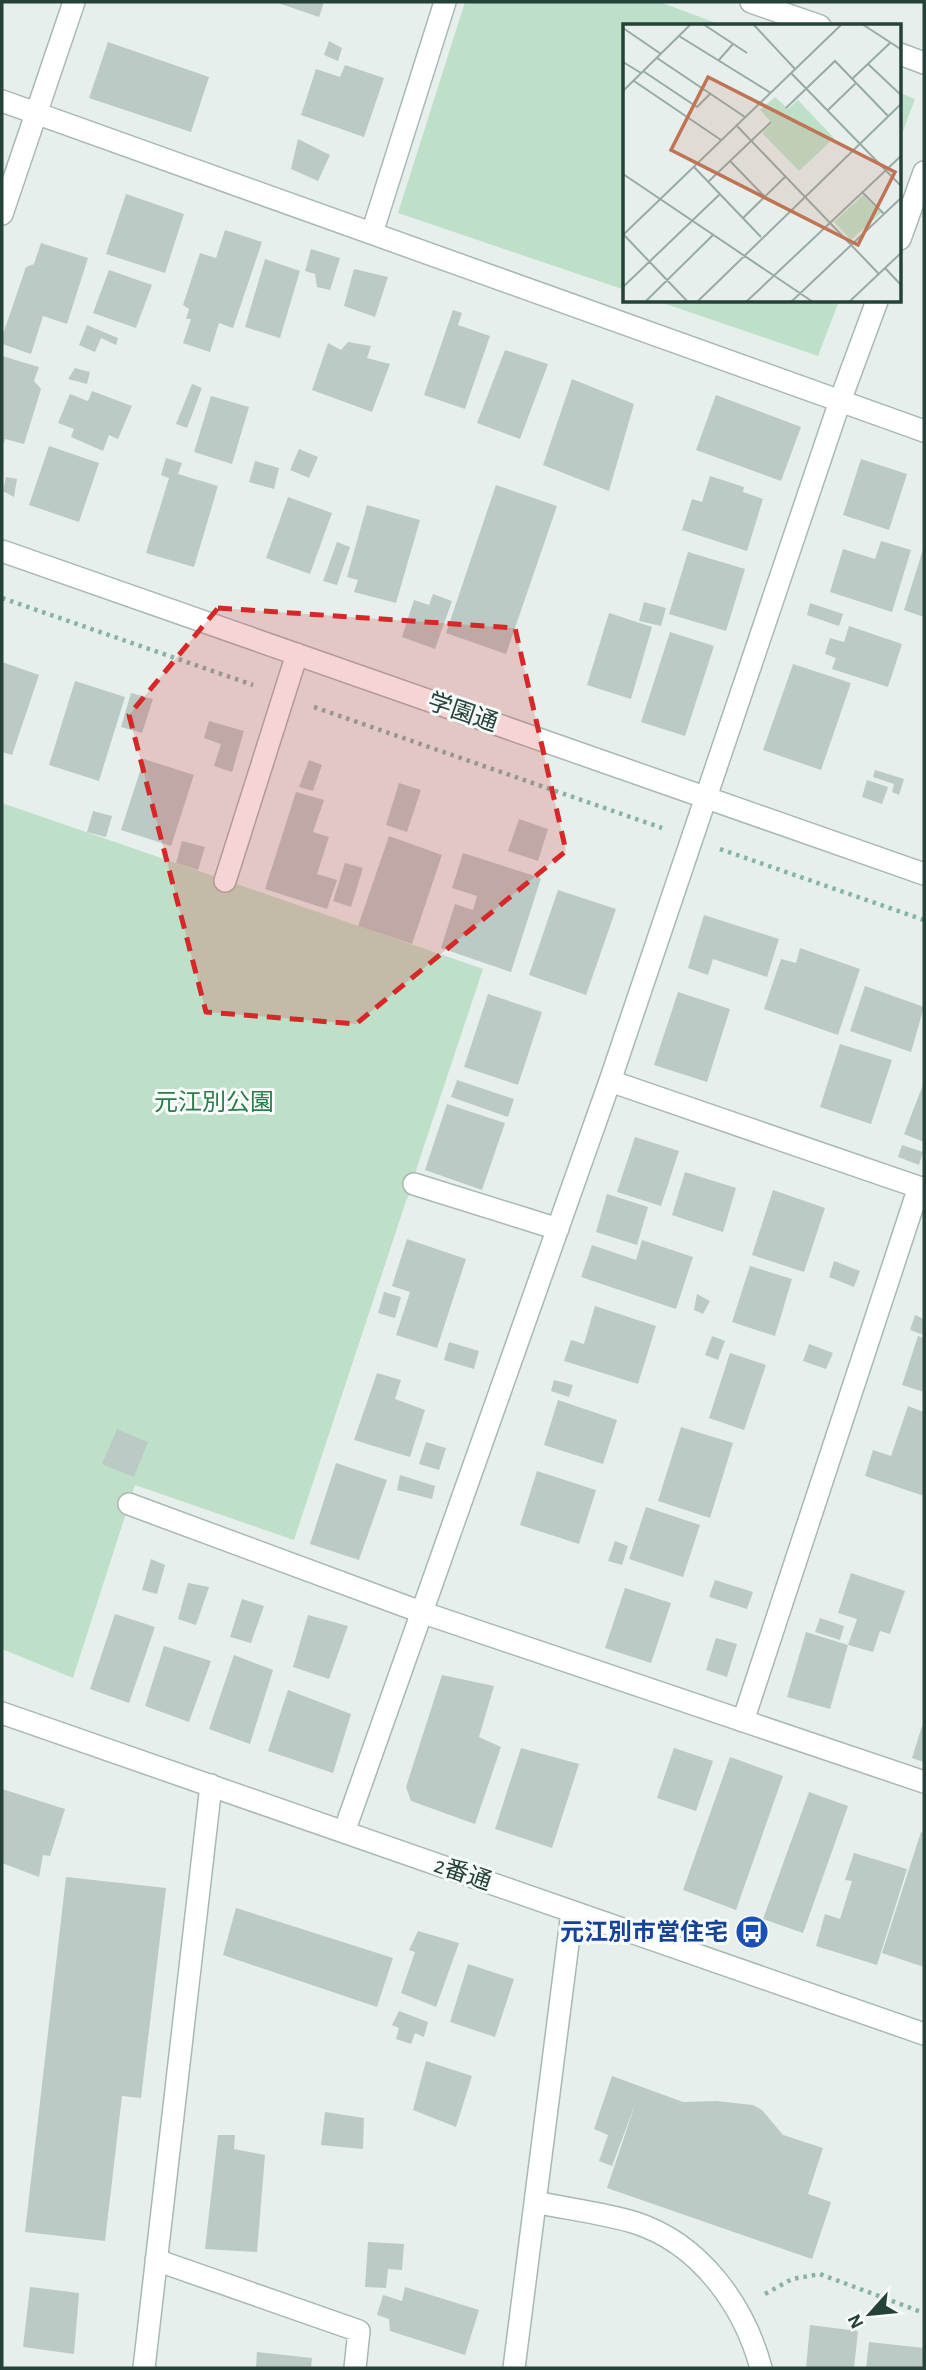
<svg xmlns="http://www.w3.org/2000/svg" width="926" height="2370" font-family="'Alegreya Sans','Noto Sans JP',sans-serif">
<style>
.green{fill:#bfe0c8}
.building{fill:#bbcac4}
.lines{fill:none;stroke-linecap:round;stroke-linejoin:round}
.minor-casing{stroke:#a8b8b2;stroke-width:24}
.path{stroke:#86b3a5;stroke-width:4.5;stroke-dasharray:3.5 5;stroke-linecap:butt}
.minor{stroke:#fff;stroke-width:21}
.marked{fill:#d62828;fill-opacity:0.2;stroke:#d62828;stroke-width:5;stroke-dasharray:14 9;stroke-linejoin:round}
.labels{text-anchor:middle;stroke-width:6;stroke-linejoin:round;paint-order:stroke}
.street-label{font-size:24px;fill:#24423a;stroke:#f7fbf9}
.park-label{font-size:24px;fill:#2d7a4b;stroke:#f7fbf9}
.transit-label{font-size:24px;font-weight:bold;fill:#164399;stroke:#f7fbf9;text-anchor:end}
.inset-road{fill:none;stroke:#98aaa4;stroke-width:2}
.view{fill:#c07456;fill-opacity:0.15;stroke:#c07456;stroke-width:3.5}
.inset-edge{fill:none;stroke:#24423a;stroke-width:3.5}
</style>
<rect width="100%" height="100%" fill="#e6efeb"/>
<path class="green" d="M465 2H660L724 26H625V290L398 213Z
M900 93 915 99 900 139Z
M657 301H839L818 356Z
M2 803 483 969 417 1167 414 1184 406 1201 294 1540 135 1485 73 1678 2 1649Z"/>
<path class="building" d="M275 2H324L319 17Z
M329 41 342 48 338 61 324 55Z
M108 42 209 77 191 132 89 98Z
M345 65 384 78 364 137 301 115 316 69 340 77Z
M298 139 330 155 318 181 291 169Z
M126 194 184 214 165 273 106 254Z
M225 230 262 242 233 328 219 323 210 352 183 343 191 319H186L189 309 183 305 200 253 216 258Z
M41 243 88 258 67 324 43 316 31 354 2 344V337L26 267 34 264Z
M311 249 340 258 330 290 317 287 315 274 305 271Z
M265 259 300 271 280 338 245 327Z
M354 269 388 277 375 317 344 306Z
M109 270 152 285 136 328 93 313Z
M453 310 462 313 458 325 490 336 465 409 424 395Z
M87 325 118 338 116 345 101 338 95 352 79 345Z
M348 342 371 346 367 358 390 364 372 412 312 390 328 343 341 350Z
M505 350 548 364 520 439 477 423Z
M2 356 39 367 34 381 41 389 24 444 5 439 2 447Z
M75 368 90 372 87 384 68 379Z
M572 379 634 404 609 491 543 465Z
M192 384 202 388 187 428 176 424Z
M92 391 132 406 118 439 109 435 103 451 71 437 74 429 58 423 70 394 88 401Z
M716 395 801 427 781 481 696 450Z
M211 396 249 407 232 464 194 452Z
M49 446 99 463 79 522 29 505Z
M299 449 318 457 309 478 290 470Z
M166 458 182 463 178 474 218 486 194 567 146 553 169 478 161 475Z
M861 459 907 474 889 530 843 515Z
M255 461 279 468 274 489 249 482Z
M710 476 744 487 743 492 763 499 747 551 682 530 692 499 702 502Z
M6 477 17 479 14 497 3 491Z
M496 485 557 506 506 654 446 633Z
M288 497 332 513 310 574 266 558Z
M367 505 420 520 396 603 354 592 358 580 347 577Z
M881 541 911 550 892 612 830 592 843 549 875 559Z
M337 542 350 547 337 585 323 581Z
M924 546V617L904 610Z
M688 552 745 569 726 631 669 614Z
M433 594 452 601 435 649 402 637 414 600 429 605Z
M644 602 666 608 661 626 639 621Z
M810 603 843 614 839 626 807 615Z
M609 613 652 627 631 699 587 685Z
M849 626 902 644 888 687 832 669 836 658 825 654 830 638 844 642Z
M670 632 714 646 685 736 641 722Z
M2 662 39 675 12 755 2 752Z
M793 664 851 683 821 770 763 750Z
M75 681 125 697 99 781 49 765Z
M131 693 153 699 142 733 121 727Z
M209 721 244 731 232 772 214 766 221 744 204 738Z
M144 759 194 775 171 846 121 830Z
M309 760 322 765 313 791 299 787Z
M875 770 904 779 899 795 892 792 894 784 873 777Z
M867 780 888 787 882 804 862 797Z
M399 783 421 790 407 832 386 825Z
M296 792 324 800 313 832 329 837 317 874 337 880 327 909 265 889Z
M93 811 112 816 106 837 87 832Z
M519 819 548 829 538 861 508 851Z
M389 836 442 855 412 944 358 926Z
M182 841 205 847 198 870 176 863Z
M463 853 541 878 511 972 441 948 455 904 473 910 477 896 452 888Z
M345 863 363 868 351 907 333 901Z
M558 890 616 909 586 995 529 975Z
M704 915 779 939 767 977 713 959 708 975 688 968Z
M800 948 860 969 838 1035 764 1009 781 959 796 963Z
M865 986 924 1007 911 1052 850 1031Z
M678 992 730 1009 707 1082 654 1065Z
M488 994 542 1012 518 1085 464 1067Z
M840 1044 892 1060 871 1124 820 1107Z
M457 1080 514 1099 508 1117 451 1097Z
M924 1082V1142L904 1134Z
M447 1104 505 1123 482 1190 425 1170Z
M635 1137 679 1151 661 1206 617 1192Z
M902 1145 923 1152 919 1165 898 1157Z
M685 1172 736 1188 723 1232 672 1215Z
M773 1190 825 1208 804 1272 752 1255Z
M607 1194 648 1207 637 1245 596 1232Z
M407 1239 466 1259 437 1348 396 1335 410 1292 392 1286Z
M642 1240 693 1257 676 1309 581 1277 592 1245 636 1260Z
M834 1261 860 1271 854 1287 829 1277Z
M750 1266 792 1279 775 1336 732 1322Z
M384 1292 401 1297 395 1318 378 1313Z
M697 1294 710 1301 703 1314 694 1310Z
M595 1306 656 1326 638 1384 564 1361 571 1340 584 1344Z
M915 1315 924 1319V1335L910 1330Z
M712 1336 725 1341 718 1360 705 1355Z
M918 1336 924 1338V1392L902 1385Z
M449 1342 479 1351 474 1369 444 1360Z
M809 1344 833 1353 826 1369 803 1361Z
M730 1353 766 1365 744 1430 709 1418Z
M377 1373 401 1380 395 1399 425 1410 410 1457 354 1440Z
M554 1380 573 1385 569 1397 551 1391Z
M558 1400 617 1420 603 1464 544 1445Z
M908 1406 924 1412V1496L865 1476 873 1450 891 1456Z
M681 1427 733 1443 710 1518 658 1501Z
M117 1429 148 1442 134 1477 102 1464Z
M426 1442 446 1448 439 1470 419 1464Z
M336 1463 387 1480 359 1560 310 1544Z
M537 1471 596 1490 579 1544 520 1525Z
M400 1475 435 1486 432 1499 397 1490Z
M646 1507 700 1525 683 1577 629 1559Z
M615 1541 628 1546 622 1565 608 1561Z
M151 1559 165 1565 157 1594 142 1590Z
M851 1573 905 1591 890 1634 880 1631 873 1652 848 1645 857 1619 838 1613Z
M715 1580 753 1592 747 1609 709 1597Z
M188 1583 209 1587 196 1625 178 1619Z
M625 1588 671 1603 651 1663 605 1648Z
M242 1599 264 1606 251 1643 230 1637Z
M115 1614 155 1627 129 1703 90 1689Z
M308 1615 348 1626 329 1679 293 1667Z
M820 1618 844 1626 840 1640 815 1632Z
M806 1632 848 1645 830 1709 787 1697Z
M716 1638 737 1644 727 1677 706 1670Z
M164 1646 211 1661 189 1722 145 1706Z
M234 1655 273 1670 250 1744 209 1729Z
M442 1675 494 1686 479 1737 501 1747 475 1824 411 1801 406 1787Z
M288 1690 351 1714 333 1773 268 1751Z
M922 1726 924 1727V1762L912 1758Z
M521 1748 579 1764 552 1848 495 1829Z
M674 1748 713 1761 696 1811 657 1798Z
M730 1757 783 1776 736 1910 683 1890Z
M2 1789 65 1809 50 1856 43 1855 39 1877 2 1863Z
M809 1792 848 1806 803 1933 763 1919Z
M921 1832 924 1833V1967L882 1953Z
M854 1853 907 1869 877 1965 816 1946 825 1914 840 1919 852 1881 845 1880Z
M66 1877 166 1888 141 2098 122 2096 105 2241 25 2232Z
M236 1908 393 1958 377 2007 223 1955Z
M418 1931 459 1943 436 2007 401 1993 415 1952 409 1950Z
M468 1964 514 1979 495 2037 450 2022Z
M399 2011 428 2022 424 2037 415 2033 411 2044 396 2039 399 2028 392 2025Z
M426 2061 472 2076 456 2127 413 2110Z
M612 2076 683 2102 716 2101 753 2105 762 2110 783 2135 823 2148 808 2194 831 2202 812 2259 607 2188 636 2102 612 2166 599 2161 608 2135 594 2129Z
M325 2112 364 2118 363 2149 321 2145Z
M218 2135H235L234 2149 265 2155 257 2252 205 2249Z
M368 2242 404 2244 402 2270 388 2269 386 2288 365 2287Z
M30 2287 79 2293 74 2354 23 2347Z
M405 2287 479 2310 465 2355 390 2331 389 2319 377 2315 383 2295 402 2301Z
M810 2325 858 2331 854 2368H806Z
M869 2342 924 2348V2368H866Z
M257 2352 312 2358 311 2368H256Z"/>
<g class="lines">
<defs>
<path id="minor" d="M751 2 820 26
M900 54 924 63
M2 101 924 431
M2 214 74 2
M372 233 445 2
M900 239 924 172
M2 551 924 874
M225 881 297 654
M610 1081 924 1189
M414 1184 558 1229
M129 1504 421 1612 924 1782
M2 1713 924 2034
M743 1721 919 1187
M344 1832 610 1081 840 401 877 301
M535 2202C568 2209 604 2213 636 2223 700 2244 744 2305 761 2368
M156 2260 359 2331 355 2368
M144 2368 211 1785
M514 2368 572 1912"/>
</defs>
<use href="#minor" class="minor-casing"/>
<path class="path" d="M2 598 253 685
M314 707 662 828
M720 849 924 920
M765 2294 792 2279 820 2274 924 2313"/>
<use href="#minor" class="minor"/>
</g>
<path class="marked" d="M218 608 515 628 566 851 356 1024 206 1012 129 715Z"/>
<defs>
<symbol id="bus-disc" viewBox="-11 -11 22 22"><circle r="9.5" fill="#1a4fb4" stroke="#f7fbf9"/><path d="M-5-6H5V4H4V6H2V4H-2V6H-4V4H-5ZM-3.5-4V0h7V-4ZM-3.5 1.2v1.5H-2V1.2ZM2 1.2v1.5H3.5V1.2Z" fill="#fff"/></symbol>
</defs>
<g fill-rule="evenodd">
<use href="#bus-disc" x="733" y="1913" width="38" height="38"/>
</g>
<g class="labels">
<g class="street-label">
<text transform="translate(463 712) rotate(19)" y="8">学園通</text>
<text transform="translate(463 1873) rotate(19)" y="8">2番通</text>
</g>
<g class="park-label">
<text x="214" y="1110">元江別公園</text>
</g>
<g class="transit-label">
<text x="728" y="1940">元江別市営住宅</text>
</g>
</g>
<g transform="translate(623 24)">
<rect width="278" height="278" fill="#e6efeb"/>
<path d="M152 73 165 85 175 76 211 114 176 147 139 109 149 99 137 86ZM240 171 258 189 228 216 211 198Z" fill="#bfe0c8"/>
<path class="inset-road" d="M80 0 124 29M130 0 172 45M239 0 279 26M0 4 38 30M56 12 148 69M34 34 122 93M95 37 110 20M0 38 18 49M245 40 279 72M20 47 74 83 88 69M168 49 279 163M229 55 267 19M11 57 98 116M0 67 68 0M163 84 212 37 265 92M204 87 233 59M114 102 255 249M107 137 142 173M71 143 138 213M0 150 190 278M85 158 148 98M239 168 261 190M120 194 162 153M0 210 65 278M0 211 219 0M262 244 279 262M0 263 97 170M22 278 90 211M74 278 279 79M123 278 279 131M168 278 279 173M226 278 279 228"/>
<path class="view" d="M85 53 272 148 235 221 48 126Z"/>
<rect width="278" height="278" class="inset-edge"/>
</g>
<rect width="926" height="2370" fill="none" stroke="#24423a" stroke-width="7"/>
<g transform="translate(870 2314) rotate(243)" stroke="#f7fbf9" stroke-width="5" paint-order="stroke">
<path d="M0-5L12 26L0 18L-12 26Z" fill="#24423a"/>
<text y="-10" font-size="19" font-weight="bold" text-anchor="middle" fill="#24423a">N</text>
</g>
</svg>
